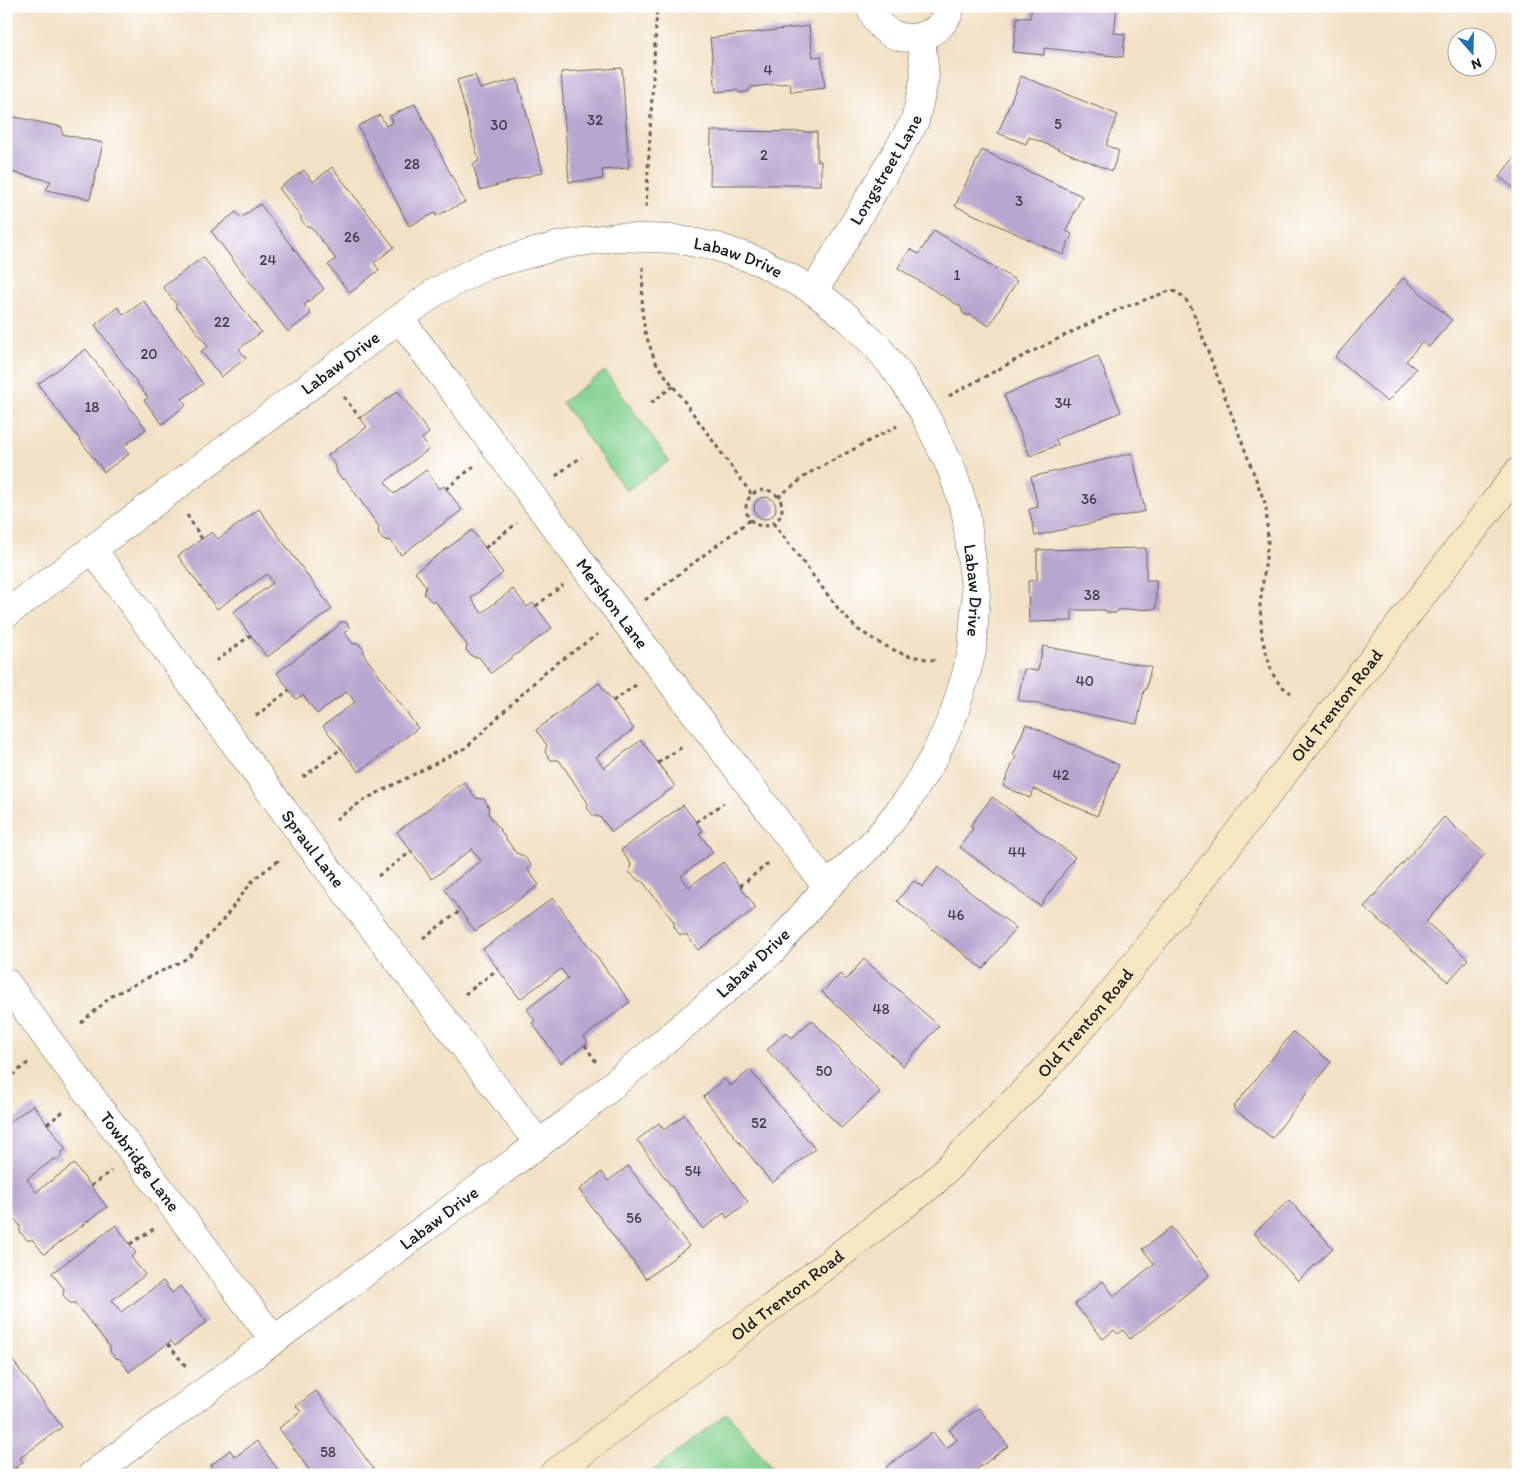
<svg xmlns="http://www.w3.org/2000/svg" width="1524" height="1481" font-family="Itim,sans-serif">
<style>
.green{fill:#84d18f;stroke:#507656}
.building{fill:#b7a6cf}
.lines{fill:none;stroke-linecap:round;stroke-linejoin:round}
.minor-casing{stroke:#676157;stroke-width:29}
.secondary-casing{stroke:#676157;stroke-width:29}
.path{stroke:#676157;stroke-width:3;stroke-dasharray:4 4;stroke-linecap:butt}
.minor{stroke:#fff;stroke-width:28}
.secondary{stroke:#f7e8c3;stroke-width:28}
.labels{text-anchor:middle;stroke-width:4.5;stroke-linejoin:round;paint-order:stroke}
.number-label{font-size:15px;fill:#433e49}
.street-label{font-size:18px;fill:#1c1c1c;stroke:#fff}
</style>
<rect width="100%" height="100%" fill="#fff"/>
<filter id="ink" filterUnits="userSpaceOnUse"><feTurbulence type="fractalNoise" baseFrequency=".02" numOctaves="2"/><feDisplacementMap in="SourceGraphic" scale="10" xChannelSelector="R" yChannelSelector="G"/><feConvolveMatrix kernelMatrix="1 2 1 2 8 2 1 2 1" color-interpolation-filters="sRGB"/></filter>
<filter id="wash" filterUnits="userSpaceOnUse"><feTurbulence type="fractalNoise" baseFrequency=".0096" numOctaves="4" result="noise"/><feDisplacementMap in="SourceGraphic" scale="20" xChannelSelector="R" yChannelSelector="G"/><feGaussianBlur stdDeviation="1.12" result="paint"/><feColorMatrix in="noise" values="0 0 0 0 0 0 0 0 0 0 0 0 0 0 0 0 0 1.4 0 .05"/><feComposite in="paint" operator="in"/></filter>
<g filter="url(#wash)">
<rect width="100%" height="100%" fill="#f2e1c4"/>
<path class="green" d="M605 371 669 461 626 491 562 402Z
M727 1413 777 1475H647Z"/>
<g id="blocks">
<path class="building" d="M1032 6H1117L1114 33 1125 34 1123 57 1044 48V55L1013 52 1017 17 1030 18Z
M809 26 813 57 821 56 825 88 791 92 790 83 751 87 749 91 740 93 736 90 716 92 710 38Z
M622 68 629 168 602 170 603 179 569 182 561 72Z
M475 75 480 89 517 79 543 172 480 190 473 164 479 161 457 80Z
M1021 76 1118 115 1106 145 1119 151 1112 171 1029 137 1026 144 998 133Z
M415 104 465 202 436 216 435 213 409 226 358 126 380 115 386 126 393 122 390 116Z
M6 115 62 127V134L103 143 90 199 46 190 51 181 6 171Z
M711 131 817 132V161H821V185H710Z
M982 150 1082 196 1066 231 1072 234 1063 255 955 206Z
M1518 153V191L1499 177Z
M332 167 394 247 374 263 379 270 350 293 328 265 336 259 311 227 306 226 301 220V217L279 188 304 170 313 182Z
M260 204 324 289 304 305 311 314 288 332 211 231 236 212 241 218Z
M934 230 1017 281 989 326 971 315H966L962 312 961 307 898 268 910 249 919 254Z
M203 257 261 332 239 349 246 358 221 377 201 351 208 346 182 313 180 312 176 307V304L163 287Z
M1403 278 1452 320 1429 347 1422 342 1406 361 1416 369 1387 402 1335 357Z
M144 301 203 384 182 399 186 405 162 424 144 400 148 398 95 325 118 307 124 315Z
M86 349 146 429 123 447 129 454 104 472 38 384Z
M1098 356 1121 412 1056 439 1058 445 1030 456 1004 395Z
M398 391 429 433 422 439 429 449 385 482 394 494 426 470 439 489 444 486 462 510 401 555 391 541 383 540 378 532 379 527 346 480 342 479 337 473 336 467 328 455 367 427 360 418Z
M1132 453 1145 511 1035 536 1029 509 1038 507 1031 477Z
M754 508a11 11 0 1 1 22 0a11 11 0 1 1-22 0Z
M259 509 332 609 267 657 233 612 273 583 267 574 217 609 178 556 212 532 218 539Z
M472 530 503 573 471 598 482 613 513 589 527 607 533 603 552 628 491 673 479 657H473L466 650 467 645 436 602 431 601 424 594 426 586 415 572Z
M1146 548V580H1156V609L1118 610 1116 613H1108L1105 610H1072V621L1029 622 1028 581 1037 580V550Z
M340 622H346L349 627 347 632H344L353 644 358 643 364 650V655L418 728 359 772 323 726 355 702 347 691 317 714 303 695 296 699 277 673 337 627Z
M1043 646 1151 667 1146 690H1144L1137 724 1018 700 1024 669 1038 671Z
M599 683 634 729 596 757 604 768 641 740 675 786 612 832 600 817 594 816 587 808 588 803 559 760H551L545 752 547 745 536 730Z
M1026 724 1119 765 1097 816 1034 789 1030 798 1003 786 1016 756 1013 755Z
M464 782 476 798 484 799 489 808 488 813 516 853 524 856 531 865 528 870 539 885 475 931 444 889 481 861 472 849 432 879 397 832Z
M992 797 1075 857 1040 906 960 847 973 828 970 826Z
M683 805 703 831 699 833 713 852 681 876 689 887 723 862 756 908 698 950 687 935H680L674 927V922L642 881H639L629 872 631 864 621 850Z
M1444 817 1485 854 1426 922 1468 959 1448 982 1364 907Z
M938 867 1016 928 983 969 897 901 914 881 922 887Z
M553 898 630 1002 584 1037 588 1042 561 1063 532 1023 535 1021 527 1009 568 978 561 969 520 999 483 949Z
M864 959 939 1026 903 1066 822 992 840 974 846 980Z
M812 1020 880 1092 841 1128 767 1050 786 1032 792 1038Z
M1293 1032 1331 1062 1272 1138 1233 1108Z
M750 1070 815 1149 772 1183 703 1097 724 1079 730 1086Z
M33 1105 66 1149 61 1153V1157L58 1160 54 1159 27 1179 36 1192 74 1164 107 1207 44 1254 33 1240H27L20 1232V1226L6 1207V1125Z
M684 1115 748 1202 727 1218 724 1213 703 1229 637 1140 659 1123 664 1130Z
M628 1166 689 1246 646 1279 579 1190 602 1172 608 1181Z
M1289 1200 1333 1248 1298 1281 1254 1233Z
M116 1225 136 1253 131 1257 145 1275 112 1300 121 1312 163 1281 172 1293 180 1286 207 1322 175 1346 171 1341 129 1372 120 1359 116 1358 110 1352V1347L75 1303H70L63 1295 64 1289 52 1273Z
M1171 1227 1210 1275 1130 1339 1123 1330 1118 1334 1114 1330 1103 1339 1075 1304 1103 1281 1114 1296 1154 1264 1143 1249Z
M6 1344 9 1351 8 1354 62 1427 20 1458 23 1462 6 1474Z
M316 1391 378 1475H313L279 1428 301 1412 296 1406Z
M979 1408 1008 1446 969 1475H892L886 1467 933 1432 946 1449 957 1440 949 1430Z
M257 1441 282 1475H217L210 1466 230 1450 235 1457Z"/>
</g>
</g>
<g filter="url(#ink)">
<use href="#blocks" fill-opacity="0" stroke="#676157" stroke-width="1"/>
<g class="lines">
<defs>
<g id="minor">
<path d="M870 6C873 14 876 21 882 27 904 48 944 37 951 6"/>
<path id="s1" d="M814 291 915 121 925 76 921 37"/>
<path id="s2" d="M400 319 622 617 827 887"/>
<path id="s3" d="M93 550 305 839 539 1144"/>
<path id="s4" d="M6 614 435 292 485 266 561 245 616 237 675 239 717 247 761 262 814 291 847 317 879 349 901 377 923 411 952 470 966 514 976 595 972 651 965 678 953 716 934 757 909 798 877 839 827 887 772 951 571 1120 92 1475"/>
<path id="s5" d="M6 982 52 1045 274 1340"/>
</g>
<g id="secondary">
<path id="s6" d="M552 1475 646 1404 933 1183 1045 1070 1106 1000 1234 838 1518 472"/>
</g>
</defs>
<use href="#minor" class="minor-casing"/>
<use href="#secondary" class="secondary-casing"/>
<path class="path" d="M646 207 657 6
M643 267 642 311 645 332 655 361 752 495
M949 396 1023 356 1117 310 1172 290 1184 297 1192 309 1266 506 1268 542 1260 605 1262 637 1272 673 1280 685 1291 693
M344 397 360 418
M651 403 673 386
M556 476 571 464 582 457
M446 489 474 466
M746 508a18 18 0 1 1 36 0a18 18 0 1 1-36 0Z
M778 497 811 472 897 426
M187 515 202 539
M773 523 840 611 857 629 881 644 905 655 937 661
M485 548 517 523
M645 600 750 520
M536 606 563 585
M216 661 251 635
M613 701 636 685
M256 716 289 690
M658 763 682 747
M303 777 341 749
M336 819 364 800 467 747 546 671 598 634
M696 822 724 803
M378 876 412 851
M740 886 770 862
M423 938 460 911
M465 994 498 969
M81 1023 113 995 188 958 223 920 254 879 282 858
M585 1045 596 1062
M6 1080 29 1062
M47 1124 64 1111
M91 1186 111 1171
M130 1244 155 1228
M168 1344 188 1369
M15 1468 20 1475"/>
<use href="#minor" class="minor"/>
<use href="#secondary" class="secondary"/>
</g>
</g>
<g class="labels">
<g class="number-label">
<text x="768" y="75">4</text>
<text x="595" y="125">32</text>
<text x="1058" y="129">5</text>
<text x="499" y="130">30</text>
<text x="764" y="160">2</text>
<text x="412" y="169">28</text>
<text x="1019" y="206">3</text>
<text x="352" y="242">26</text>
<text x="268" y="265">24</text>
<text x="957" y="280">1</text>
<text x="222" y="327">22</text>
<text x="149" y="359">20</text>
<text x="1063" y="408">34</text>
<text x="92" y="412">18</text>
<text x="1089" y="504">36</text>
<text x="1092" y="600">38</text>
<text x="1085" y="686">40</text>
<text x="1061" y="780">42</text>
<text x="1017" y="857">44</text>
<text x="956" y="920">46</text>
<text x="881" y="1014">48</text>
<text x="824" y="1076">50</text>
<text x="759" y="1128">52</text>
<text x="693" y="1176">54</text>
<text x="634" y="1223">56</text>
<text x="328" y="1457">58</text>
</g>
<g class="street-label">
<text dy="6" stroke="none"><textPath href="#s1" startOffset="141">Longstreet Lane</textPath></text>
<text dy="6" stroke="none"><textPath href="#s4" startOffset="852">Labaw Drive</textPath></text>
<text dy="6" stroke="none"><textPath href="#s4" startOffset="418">Labaw Drive</textPath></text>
<text dy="6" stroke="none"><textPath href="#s4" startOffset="1288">Labaw Drive</textPath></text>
<text dy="6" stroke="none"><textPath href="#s2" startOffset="355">Mershon Lane</textPath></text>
<text dy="6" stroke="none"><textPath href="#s6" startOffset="1106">Old Trenton Road</textPath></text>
<text dy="6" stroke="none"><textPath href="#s3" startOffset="371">Spraul Lane</textPath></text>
<text transform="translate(753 963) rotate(-43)" y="6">Labaw Drive</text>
<text dy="6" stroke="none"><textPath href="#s6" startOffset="701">Old Trenton Road</textPath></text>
<text dy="6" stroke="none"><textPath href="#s5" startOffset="224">Towbridge Lane</textPath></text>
<text transform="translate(439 1218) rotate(-37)" y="6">Labaw Drive</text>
<text dy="6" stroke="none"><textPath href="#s6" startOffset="296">Old Trenton Road</textPath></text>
</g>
</g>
<rect width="1524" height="1481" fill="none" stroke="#fff" stroke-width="25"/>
<g transform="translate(1472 52) rotate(160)"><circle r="24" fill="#ffffff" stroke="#a4a4a4"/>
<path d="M0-4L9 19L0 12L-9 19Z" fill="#1f6fb2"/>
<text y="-8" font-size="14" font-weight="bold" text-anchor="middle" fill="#1c1c1c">N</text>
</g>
</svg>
